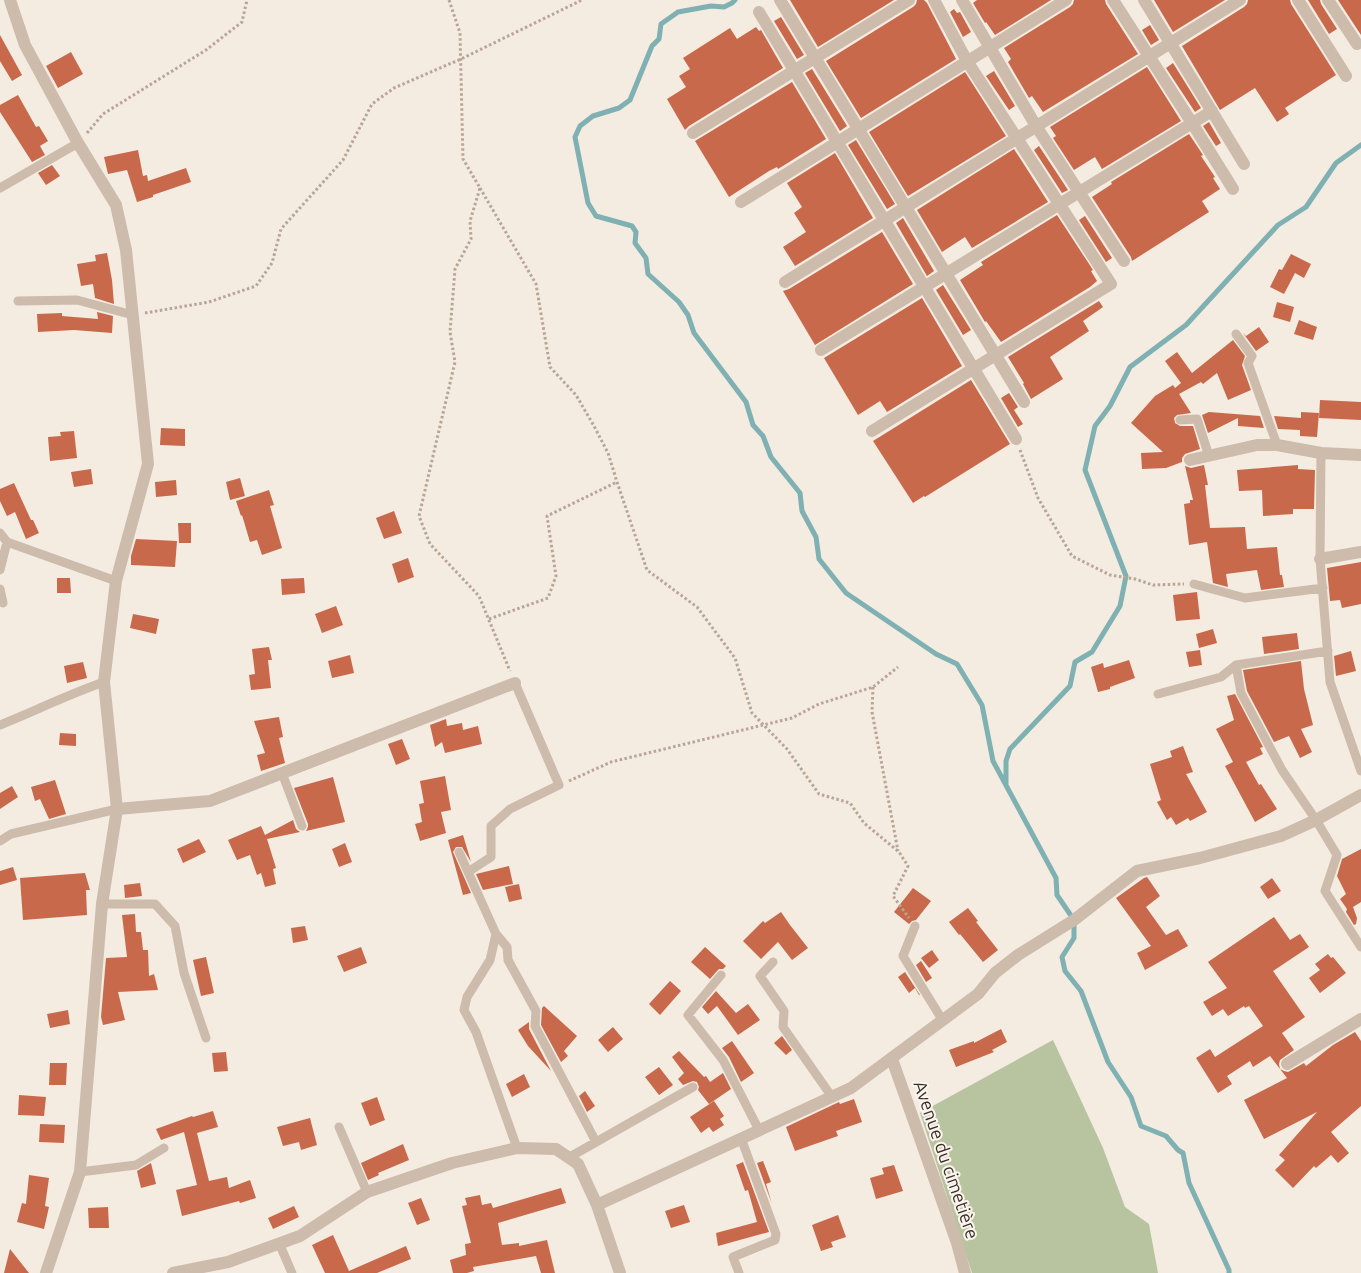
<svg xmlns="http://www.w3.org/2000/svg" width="1361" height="1273" font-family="Ubuntu,sans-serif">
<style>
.green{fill:#b8c4a0}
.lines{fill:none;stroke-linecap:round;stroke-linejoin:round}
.stream{stroke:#7fb0b2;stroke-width:5}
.building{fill:#c8694b}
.path{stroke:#b9a596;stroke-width:3;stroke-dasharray:2.5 2.5;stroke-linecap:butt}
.service{stroke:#cdbbac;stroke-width:9}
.minor{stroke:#cdbbac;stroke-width:12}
.tertiary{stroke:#cdbbac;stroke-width:12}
.labels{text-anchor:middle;stroke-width:4;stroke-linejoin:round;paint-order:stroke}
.street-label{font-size:18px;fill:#3b302b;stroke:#fbf5ee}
</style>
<rect width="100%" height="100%" fill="#f4ebe1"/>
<path class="green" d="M1053 1040 1103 1148 1125 1207 1149 1224 1158 1273H972L920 1113Z"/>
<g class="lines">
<path class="stream" d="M735 0 732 3 724 7 711 6 678 12 661 24 659 39 652 46 630 100 619 108 593 116 580 126 575 137 588 203 596 216 632 226 636 232 635 243 646 258 648 274 679 302 688 315 694 333 746 402 753 425 763 436 771 457 800 493 802 511 816 537 819 559 846 593 936 654 957 664 982 705 993 761 1056 878 1057 895 1074 920V938L1062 957 1065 971 1081 991 1108 1062 1131 1097 1141 1126 1166 1136 1178 1150 1183 1153 1189 1183 1229 1270V1273
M1006 783V761L1010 749 1070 686 1075 662 1092 652 1120 606 1126 576 1085 470 1095 426 1110 406 1130 367 1186 325 1278 225 1306 207 1336 163 1361 145"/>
</g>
<path class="building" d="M790 0H894L818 47Z
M917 0H924L927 3 956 59 861 118 826 61 913 7 916 4Z
M977 0H1051L995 35 986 22 985 23 973 3Z
M1074 0H1105L1106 4 1138 54 1043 112 1032 96 1029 98 1008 62 1011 59 1004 48 1070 7 1073 4Z
M1154 0H1225L1173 32Z
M1248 0H1290L1291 4 1336 75 1285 108 1289 114 1277 122 1255 88 1220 110 1182 46 1244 7 1247 4Z
M1308 0H1320L1321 4 1337 29 1329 34Z
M1338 0H1361V35Z
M954 9 957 13 960 12 971 32 963 37 950 12Z
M781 17 804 55 797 59 774 21Z
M1150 25 1159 40 1151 45 1142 30Z
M756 27 759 31 761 30 783 68 689 126 685 130 667 99 686 87 679 76 690 69 683 58 730 28 737 39Z
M0 35 22 75 12 81 0 61Z
M71 52 83 74 58 88 46 66Z
M1173 63 1201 108 1195 112 1166 68Z
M1147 67 1181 121 1102 169 1095 157 1074 170 1053 138 1056 136 1050 127Z
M812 69 847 126 840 131 805 73Z
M994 71 1015 106 1009 110 986 76Z
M965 72 1006 136 908 196 869 132Z
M792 82 826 139 778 169 777 167 769 171 729 197 695 141Z
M18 95 36 127 39 126 48 141 40 146 45 155 32 162 0 112V105Z
M1209 122 1221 143 1216 146 1203 126Z
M1189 134 1203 155 1201 156 1215 177 1213 178 1220 189 1202 201 1209 212 1132 261 1131 257 1092 197 1112 184 1111 182Z
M856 140 895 204 887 209 848 145Z
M1039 146 1068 190 1062 193 1034 150Z
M1014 149 1048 202 972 248 965 237 942 252 917 210Z
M138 150 143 176 147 175 148 181 186 168 191 182 153 195V197L137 202 127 170 108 174 104 157Z
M835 153 873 218 795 266 783 247 806 232 794 213 802 207 787 183Z
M52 165 60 176 46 185 38 173Z
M1057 215 1093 270 1091 271 1097 281 1090 287 1001 342 986 321 985 322 960 280 983 265 981 262Z
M1085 216 1112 258 1106 262 1079 220Z
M903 218 934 271 927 276 896 223Z
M882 232 913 284 815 345 783 291 789 289Z
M107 253 112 280 114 304 95 298 93 284 81 286 77 264 96 261 95 255Z
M1291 254 1311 264 1304 278 1295 273 1284 294 1270 287 1279 269 1282 270Z
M943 285 971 330 963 335 936 290Z
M922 298 962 366 887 412 880 401 858 415 824 358Z
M1099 301 1103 307 1083 321 1089 331 1050 357 1063 379 1031 399 1023 384 1024 383 1008 357Z
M1277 302 1294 307 1290 322 1273 317Z
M97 312 113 316 112 333 74 330 38 332 37 314 62 313V316L98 319Z
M1299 320 1317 327 1313 340 1294 334Z
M1259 327 1269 342 1256 351 1243 333 1246 336Z
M1233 340 1245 356 1242 365 1251 390 1228 400 1217 373 1203 384 1201 382 1179 394 1191 413 1177 415 1174 418 1175 423 1180 426H1193L1200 449 1185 454 1182 458V462L1166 468 1142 469 1141 453 1163 452 1131 423 1155 396 1173 385 1175 388 1181 383 1165 361 1177 352 1192 373Z
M971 380 1010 444 925 497 924 496 913 503 873 441Z
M1009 393 1018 407 1014 410 1023 424 1018 427 1001 398Z
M1320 400 1361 402V420L1319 418Z
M1209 412 1260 416 1264 428 1238 426V418L1208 433 1202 415Z
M1301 412 1319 413 1317 437 1300 436V430L1278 429 1274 416 1301 418Z
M161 428 185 429V446L160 445Z
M74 431 77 458 50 461 48 437 61 436 60 432Z
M1204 465 1208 485H1205L1210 528 1245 527 1247 549 1277 547 1280 575H1282L1284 587 1261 590 1257 570 1226 574 1228 587 1213 583 1207 542 1189 545 1184 504 1190 503V500H1193L1185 466 1191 468Z
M1298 465V469L1315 470 1314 509H1293V514L1263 516 1262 490 1239 491 1237 470Z
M91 469 93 484 74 487 71 472Z
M240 478 245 496 230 500 226 482Z
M176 480 177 495 156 497 155 482Z
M14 483 31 520H33L39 533 26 539 15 512 7 516 0 501V489Z
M269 490 274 505 270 506 282 548 262 555 257 540 250 542 242 515 241 516 236 501Z
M394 511 402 533 384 539 376 518Z
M178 523H191V543H179Z
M136 539 177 541 175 567 131 565V556Z
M408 558 414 577 398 583 392 564Z
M1361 562V604L1342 608 1340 600 1330 601 1327 568Z
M57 578H70L71 593H57Z
M304 578 305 593 282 595 281 579Z
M1197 592 1200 619 1176 621 1173 595Z
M336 606 343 625 322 633 315 614Z
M133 614 159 619 156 634 130 628Z
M1213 629 1217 643 1199 648 1196 634Z
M1297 633 1299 649 1264 654 1262 637Z
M269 647 272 660H268L271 688 251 690 249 675 255 674 252 649Z
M1200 650 1202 665 1189 667 1186 652Z
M1351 651 1356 671 1336 676 1334 656Z
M350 655 354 673 332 678 328 661Z
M1129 660 1135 678 1110 687V689L1098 692 1091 667 1103 663 1104 668Z
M1301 661 1304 689 1313 725 1301 729 1312 752 1300 758 1289 736 1274 742 1247 691 1243 670Z
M83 662 87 678 67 683 64 666Z
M1235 694 1263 747 1260 748 1263 754 1246 762 1259 785 1261 784 1277 809 1255 822 1225 766 1233 762 1216 729 1234 720 1227 696Z
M279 717 283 737 279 738 285 763 261 771 257 755 265 753 254 721Z
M446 719 447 726 462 723 463 730 478 726 482 744 445 753 442 742 435 747 430 725Z
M60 733 76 734V746L59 745Z
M402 739 410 759 396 765 388 744Z
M1183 746 1193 772 1186 774 1207 812 1190 821 1188 818 1176 825 1171 817 1167 820 1157 802 1161 800 1150 764 1172 757 1170 751Z
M445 776 451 810 441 812 446 833 420 841 415 824 422 822 419 804 424 803 420 781Z
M333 777 345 822 306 831 308 827V824L294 788Z
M55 780 66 814 49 819 40 799 35 801 31 787Z
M12 786 18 797 0 809V793Z
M293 820 296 829 300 832 267 839 276 868 273 869 276 884 265 887 261 873 257 875 250 855 237 860 228 840 261 826 265 835Z
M463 835 471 862 462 847H456L453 852 471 893 463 895 448 840Z
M199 839 206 852 183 863 177 849Z
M345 843 352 862 339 867 332 849Z
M1361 849V902L1353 907 1357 918 1356 924 1354 925 1346 912 1347 909 1340 899 1346 894 1337 876 1342 859Z
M509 866 513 884 483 890 476 874Z
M13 867 17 880 0 885V871Z
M85 873 90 890H86L87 915 23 920 20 878Z
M1147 877 1160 896 1146 907 1166 935 1178 929 1188 946 1145 970 1137 953 1151 946 1116 898 1144 878Z
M1272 878 1281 891 1268 899 1260 887Z
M140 883 142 896 125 898 124 885Z
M519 884 522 899 509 902 505 887Z
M913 888 931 901 916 920 912 921 909 924 894 912Z
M968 908 978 921 976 922 998 950 983 962 960 934 959 935 949 922Z
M781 912 790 925 808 948 792 960 778 942 761 959 743 941 763 921 765 923Z
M135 914 136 932H141L143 950H148L149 976 154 974 158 990 118 992 125 1020 103 1025 101 1017 106 958 127 957 122 915Z
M1274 917 1290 940 1300 934 1309 947 1273 971 1305 1017 1282 1033 1294 1050 1280 1060 1279 1064 1280 1069 1284 1071 1288 1072 1304 1063 1306 1066 1333 1045 1355 1032 1361 1041V1106L1331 1132 1349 1153 1338 1163 1331 1155 1316 1168 1314 1166 1293 1188 1275 1170 1285 1160 1279 1155 1317 1112 1264 1139 1244 1100 1287 1078 1270 1056 1253 1067 1250 1061 1227 1076 1232 1084 1218 1093 1196 1058 1210 1049 1215 1057 1263 1026 1249 1006 1245 1008 1244 1006 1228 1016 1223 1009 1212 1016 1203 1002 1227 988 1208 962Z
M305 926 308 940 293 943 291 928Z
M361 947 367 963 344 972 337 956Z
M705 947 726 966 723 969H719L717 971 710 979 691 962Z
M932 950 939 960 929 968 921 958Z
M1328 954 1331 958 1333 957 1346 973 1320 993 1309 978 1320 970 1315 964Z
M206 957 214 993 201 996 193 960Z
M921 961 932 978 926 982 916 965Z
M905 972 920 995H919L915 988 909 993 898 977Z
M670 981 681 991 660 1015 649 1004Z
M716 991 736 1013 748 1004 760 1020 738 1035 717 1006 708 1014 702 1007Z
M544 1006 577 1036 564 1051 568 1056 561 1062 541 1025 542 1008Z
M68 1010 70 1024 50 1028 47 1014Z
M529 1022V1029L551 1071 528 1046 518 1030Z
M613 1027 623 1039 608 1052 598 1040Z
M1001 1029 1007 1042 992 1050 994 1052 956 1067 949 1050 974 1041V1043Z
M782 1036 792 1050 786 1055 774 1043Z
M732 1041 754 1073 741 1082 729 1057 722 1048Z
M679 1051 704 1077 706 1076 710 1082 723 1073 731 1089 709 1104 698 1090 699 1087 697 1082 693 1081 683 1085 678 1079 684 1073 672 1057Z
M226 1052 228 1071 214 1072 212 1053Z
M50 1063H67L66 1085H49Z
M659 1067 673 1085 659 1095 645 1077Z
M524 1074 530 1087 512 1097 506 1084Z
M585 1091 595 1106 587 1112 579 1096Z
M19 1095 46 1097 44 1116 18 1115Z
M377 1097 385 1120 370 1126 361 1103Z
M854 1099 862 1122 836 1131 838 1136 795 1151 786 1127 839 1102 840 1104Z
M714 1101 724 1116 720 1119 724 1125 713 1132 709 1127 701 1133 690 1117Z
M213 1111 218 1127 197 1133 209 1181 227 1177 229 1188 250 1180 256 1198 240 1203 239 1201 182 1216 176 1190 197 1185 184 1132 161 1140 156 1129 192 1116 193 1117Z
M310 1118 317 1145 301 1150 299 1142 283 1146 277 1127Z
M40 1124 65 1125 64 1143 39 1142Z
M403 1144 409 1160 378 1173 379 1175 368 1180 361 1163Z
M763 1161 771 1182 766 1184 772 1204 757 1163Z
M743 1162 769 1232 718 1246 716 1233 757 1222 748 1190 745 1191 736 1165Z
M151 1163 156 1184 141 1188 137 1171Z
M894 1165 903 1191 876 1199 870 1178 884 1174 882 1168Z
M29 1175 49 1178 45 1206 49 1207 44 1229 17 1222 22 1203 26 1204Z
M561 1188 566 1203 498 1223 502 1245 519 1243V1246L547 1240 555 1273H541L536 1256 473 1267 474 1271 467 1273H453L450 1260 466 1255 465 1244 471 1243 462 1206 467 1205 465 1198 480 1195 482 1205 491 1203 493 1208Z
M421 1198 430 1220 417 1225 408 1203Z
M684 1205 690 1222 671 1228 665 1211Z
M294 1206 299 1217 273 1229 268 1218Z
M108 1207 109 1228H89L88 1208Z
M838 1215 846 1237 831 1242 833 1247 821 1251 812 1225Z
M333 1235 349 1271 406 1246 411 1259 377 1273H325L312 1245Z
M10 1249 29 1273H4Z"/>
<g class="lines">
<path class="path" d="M449 0 460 33 463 159 480 188 470 221 471 239 455 269 450 332 455 362 419 516 430 544 479 596 510 671
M87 133 103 114 206 50 242 22 247 0
M480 188 536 284 550 367 576 395 594 426 608 453 617 482 647 570 697 607 735 658 752 713 787 749 819 794 850 803 864 823 899 852 908 866 893 896 909 918
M145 313 209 302 256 286 272 263 281 229 343 160 372 104 394 88 461 59 582 0
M1020 450 1038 498 1072 556 1110 575 1135 579 1153 585 1184 584
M489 619 548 598 556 576 547 516 617 482
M873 687 872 712 898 851
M569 781 611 762 792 718 819 704 873 687 898 667"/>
<path class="service" d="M0 188 78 143
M18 301 77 300 133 315
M1236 334 1252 356 1248 363 1277 445
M1180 420 1197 419 1209 456
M1321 453 1320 559 1330 682 1361 771
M0 533 7 542 116 581
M0 570 7 542
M1194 584 1245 598 1323 588
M0 589 3 603
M1328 651 1236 665 1241 693 1282 770 1316 820 1337 855 1325 891 1361 947
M1158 694 1221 677 1236 665
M0 725C35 711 69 694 104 682
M282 773 302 826
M0 841 11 834 117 809
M459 852 496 934 490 960 467 997 464 1010 476 1032 517 1148
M468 872 491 857V826L510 809 559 785 515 683
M102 904H155L175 926 184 973 206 1038
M915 926 903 956 943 1021
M496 934 507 947 508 960 536 1011 535 1026 596 1142
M773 962 760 976 784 1011 783 1027 832 1097
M721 975 688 1015 723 1060 759 1130
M339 1127 367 1192
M568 1158 693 1087
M80 1172 136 1165 164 1148
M279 1243 292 1273
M739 1273 733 1257 775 1240 776 1234 741 1138"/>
<path class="minor" d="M780 0 1024 402
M962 0 1036 126 1124 261
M1113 0 1192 123 1233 189
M1144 0 1244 164
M1298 0 1346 76
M1328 0 1357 44
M759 12 1016 439
M693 133 909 0
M741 202 1066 0
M785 282 1240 0
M821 350 1212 111
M872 431 1111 284 967 61 934 0
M1190 460 1257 445H1277L1321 453 1361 455
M1320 559 1361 552
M117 809 210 801 515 683
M892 1059 957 1243 965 1273
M1287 1064 1361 1019
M597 1205 851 1088 978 994 995 973 1018 955 1074 920 1137 871 1200 858 1281 836 1316 820 1361 795
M173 1273 228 1262 300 1236 367 1192 452 1163 517 1148 556 1149 578 1164 597 1205 620 1273"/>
<path class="tertiary" d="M10 0 25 45 78 143 116 205 126 250 148 464 116 581 104 682 117 809 102 904 80 1172 46 1273"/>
</g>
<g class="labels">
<g class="street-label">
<text transform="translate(946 1160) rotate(71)" y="6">Avenue du cimetière</text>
</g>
</g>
</svg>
